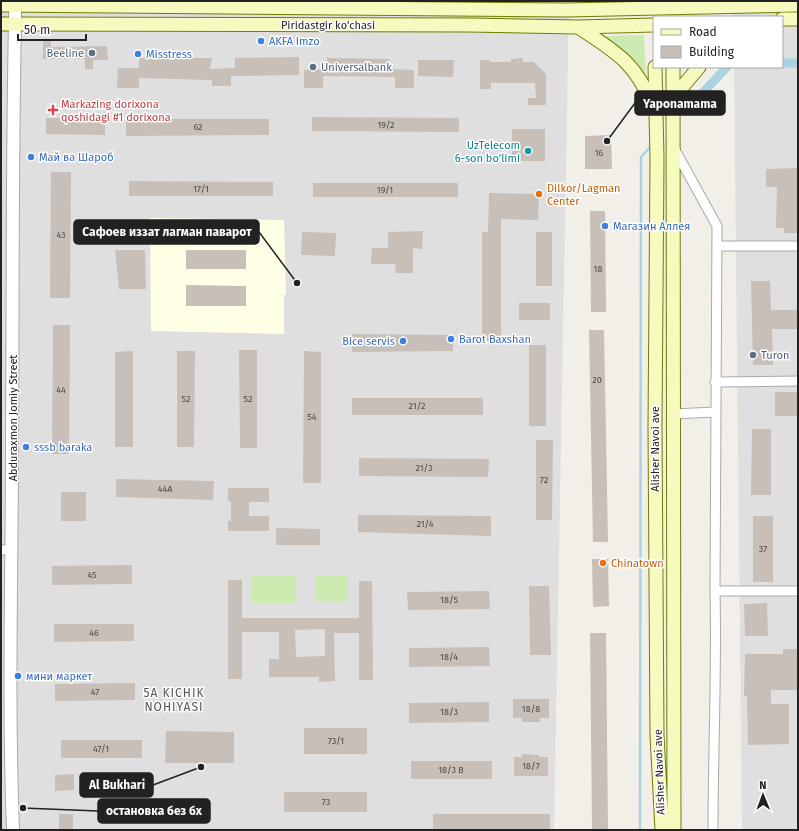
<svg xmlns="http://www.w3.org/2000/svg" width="799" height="831" font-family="'Fira Sans',sans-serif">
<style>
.residential{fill:#e0dfdf}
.education{fill:#ffffe5}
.grass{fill:#cdebb0}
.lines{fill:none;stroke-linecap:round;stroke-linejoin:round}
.stream{stroke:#aad3df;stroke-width:2.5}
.canal{stroke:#aad3df;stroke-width:9}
.building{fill:#c7bfb8;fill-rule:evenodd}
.minor-casing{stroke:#a9a9a9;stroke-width:11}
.tertiary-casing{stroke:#a9a9a9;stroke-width:14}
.secondary-casing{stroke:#707d05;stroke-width:15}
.minor{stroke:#fff;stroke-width:9}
.tertiary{stroke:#fff;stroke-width:12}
.secondary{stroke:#f7fabf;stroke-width:13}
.shop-dot{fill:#3f7fe0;stroke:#fff;stroke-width:1.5}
.service-dot{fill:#5c6f8a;stroke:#fff;stroke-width:1.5}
.health-dot{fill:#e0444e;stroke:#fff;stroke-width:1.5}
.culture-dot{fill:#0f9aa8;stroke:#fff;stroke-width:1.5}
.food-dot{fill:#e8710a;stroke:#fff;stroke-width:1.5}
.labels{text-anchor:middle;stroke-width:3;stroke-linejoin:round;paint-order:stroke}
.number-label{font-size:9px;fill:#4b4948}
.street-label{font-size:11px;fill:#222;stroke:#fff}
.shop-label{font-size:11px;fill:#366cbe;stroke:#fff;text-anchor:start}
.service-label{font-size:11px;fill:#4e5e75;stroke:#fff;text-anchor:start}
.health-label{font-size:11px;fill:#be3a42;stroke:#fff;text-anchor:start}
.culture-label{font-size:11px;fill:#0d838f;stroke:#fff;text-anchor:end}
.food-label{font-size:11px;fill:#c56008;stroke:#fff;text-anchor:start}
.neighbourhood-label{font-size:12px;letter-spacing:1px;fill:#555;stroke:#fff}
.leader{fill:none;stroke:#222;stroke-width:1.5}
.callout-dot{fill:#222;stroke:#fff;stroke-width:1.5}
.callout{fill:#222;stroke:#222;stroke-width:1.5}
.callout-label{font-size:12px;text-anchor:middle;font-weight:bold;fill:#fff}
</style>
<rect width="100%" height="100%" fill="#f2efe9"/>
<path class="residential" d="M1 1H569L554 830H1Z
M733 1H798V830H742L734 67H782V17H733Z"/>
<path class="education" d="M150 218 284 220 286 295H284V334L151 331Z"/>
<path class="grass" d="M644 35 646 78 632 59 620 48 603 36Z
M251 576H296V603H251Z
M315 576H348V602H315Z"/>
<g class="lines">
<path class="stream" d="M640 830 641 157 652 145"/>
<path class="canal" d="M782 63H798
M692 104 727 67"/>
</g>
<path class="building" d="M43 40H51V47L107 46 108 60H93V69H85V59H43Z
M299 57V75L231 76V86H212V80L139 78V88H117L118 68H139V58H212L210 69 235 68V58Z
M327 58 390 59V69L414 70V88H395V77L323 76V88H304V70L327 69Z
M523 58V62H534L546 74V105H528V98H536L535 83H491V89H480V60H490V62H511V59Z
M418 60H454L453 77 418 76Z
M312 117 459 118V132L312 131Z
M46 118H105V135L46 134Z
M126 119H269V135L126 136Z
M512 129H545V161H512Z
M611 135 612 169H585V136Z
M798 168V233H784V228H776L777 187H766V169Z
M51 172H71L70 298H50Z
M129 181 273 182V196H129Z
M313 183H458V197H313Z
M489 193 539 194 538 220 501 219V340L482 341V232H488Z
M590 211H605L606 312H591Z
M423 231 422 249 413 248V273H396L395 264H371L372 248H388V232Z
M302 232 336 233 335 256 301 255Z
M536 232H552V286H536Z
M115 250H145L146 289H119Z
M186 250H246V269H186Z
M751 281H770L771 310H798V329H772L773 365H753Z
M186 285 246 286V306H186Z
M519 303H550V320H519Z
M53 325H70L69 454H52Z
M589 330H604L608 542H593Z
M352 334 453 335V351L352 352Z
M529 345H546V426H529Z
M239 350H257V448H240Z
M133 351V447H115V352Z
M177 351H195L194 447H177Z
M304 351 321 352V483H303Z
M775 392H798V416H775Z
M352 398H483V415H352Z
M752 429H771V495H751Z
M536 440H553L552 520H536Z
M359 458 489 459 488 477 359 476Z
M116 479 214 481 213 500 116 497Z
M228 488H269V502H249V516H269V531H228V521H231V501H228Z
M61 492H86V521H61Z
M358 515 491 516V536L358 532Z
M753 516H773V582H753Z
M276 528 320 529V545H276Z
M592 559H608L609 606 593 607Z
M132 565V584L52 585V566Z
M228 580H242V618H359V581H372L373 680H359V633H334L335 681 319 682V677H269V659H279V632H242V679H228ZM325 629V656L296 657 295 630Z
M529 586H549L551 655H530Z
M489 591 490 609 408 610 407 592Z
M767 603 768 636H745L744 604Z
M54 624H134V641L54 642Z
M590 633H606L608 830H592Z
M489 647 490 666 409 667V648Z
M783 649H798V690H771V704H789V744L748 745 747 696H744L745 654H783Z
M135 683V700L55 701V684Z
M513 699H549V718H540V722H522V718H513Z
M489 702V722L409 723V703Z
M304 728H367V754H304Z
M166 731 234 732V763H165Z
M61 740H142V758H61Z
M522 754 539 755V757H548V776H514V757H522Z
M411 761H492V779H411Z
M74 774V790L55 791V775Z
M284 792H367V812H284Z
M59 814H73V830H59Z
M433 814H550V830H433Z"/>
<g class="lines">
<defs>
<path id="minor" d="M674 148 717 226 715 591C717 670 713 750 713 830
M717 246H798
M715 382 798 381
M673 414 715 412
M1 550H11
M715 591H798"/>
<path id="tertiary" d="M13 830C8 700 12 571 12 441 13 302 12 163 15 24V5"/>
<path id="secondary" d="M1 5 567 10 798 5
M782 19H798
M1 24 469 25 578 27 654 25
M578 27C614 51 636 62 652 105
M655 67 657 159 655 427 657 735 662 830
M673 67 674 830
M673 98 699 67"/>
</defs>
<use href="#minor" class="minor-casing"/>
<use href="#tertiary" class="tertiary-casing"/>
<use href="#secondary" class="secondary-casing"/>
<use href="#minor" class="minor"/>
<use href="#tertiary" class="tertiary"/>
<use href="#secondary" class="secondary"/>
</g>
<g class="shop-dot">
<circle cx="261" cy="41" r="4"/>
<circle cx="138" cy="54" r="4"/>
<circle cx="31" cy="157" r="4"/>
<circle cx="605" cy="226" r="4"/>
<circle cx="451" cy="339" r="4"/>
<circle cx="403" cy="341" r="4"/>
<circle cx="26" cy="447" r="4"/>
<circle cx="18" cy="676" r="4"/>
</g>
<g class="service-dot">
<circle cx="92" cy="53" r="4"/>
<circle cx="313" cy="67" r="4"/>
<circle cx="753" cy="355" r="4"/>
</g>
<path class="health-dot" d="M51 104h4v4h4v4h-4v4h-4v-4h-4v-4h4z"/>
<circle class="culture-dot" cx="528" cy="151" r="4"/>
<g class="food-dot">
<circle cx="539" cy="194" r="4"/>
<circle cx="603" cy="563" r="4"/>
</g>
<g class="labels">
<g class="number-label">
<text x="386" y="128">19/2</text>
<text x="198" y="130">62</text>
<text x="599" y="156">16</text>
<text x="201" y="192">17/1</text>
<text x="385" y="193">19/1</text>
<text x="61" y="238">43</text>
<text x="598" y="272">18</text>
<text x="597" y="383">20</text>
<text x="61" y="393">44</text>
<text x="186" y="402">52</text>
<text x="248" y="402">52</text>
<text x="417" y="409">21/2</text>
<text x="312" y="420">54</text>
<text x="424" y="471">21/3</text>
<text x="544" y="483">72</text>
<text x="165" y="492">44A</text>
<text x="425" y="527">21/4</text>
<text x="763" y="552">37</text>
<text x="92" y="578">45</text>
<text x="449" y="603">18/5</text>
<text x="94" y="636">46</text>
<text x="449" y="660">18/4</text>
<text x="95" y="695">47</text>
<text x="531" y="712">18/8</text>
<text x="449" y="715">18/3</text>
<text x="336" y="744">73/1</text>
<text x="101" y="752">47/1</text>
<text x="531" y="769">18/7</text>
<text x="451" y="773">18/3 B</text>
<text x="326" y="805">73</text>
</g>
<g class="street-label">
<text x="328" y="29">Piridastgir ko'chasi</text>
<text transform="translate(13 418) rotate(-90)" y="4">Abduraxmon Jomiy Street</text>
<text transform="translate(655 449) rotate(-90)" y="4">Alisher Navoi ave</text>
<text transform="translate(659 772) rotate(-92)" y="4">Alisher Navoi ave</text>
</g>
<g class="shop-label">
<text x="269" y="45">AKFA Imzo</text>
<text x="146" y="58">Misstress</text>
<text x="39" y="161">Май ва Шароб</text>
<text x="613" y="230">Магазин Аллея</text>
<text x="459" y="343">Barot Baxshan</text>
<text x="395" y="345" text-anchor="end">Bice servis</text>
<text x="34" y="451">sssb baraka</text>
<text x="26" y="680">мини маркет</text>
</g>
<g class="service-label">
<text x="84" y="57" text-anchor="end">Beeline</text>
<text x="321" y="71">Universalbank</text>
<text x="761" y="359">Turon</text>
</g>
<g class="health-label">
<text x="61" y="108">Markazing dorixona<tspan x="61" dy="13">qoshidagi #1 dorixona</tspan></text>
</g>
<g class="culture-label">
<text x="520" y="149">UzTelecom<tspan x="520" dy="13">6-son bo'limi</tspan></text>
</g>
<g class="food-label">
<text x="547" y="192">Dilkor/Lagman<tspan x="547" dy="13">Center</tspan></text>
<text x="611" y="567">Chinatown</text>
</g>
<g class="neighbourhood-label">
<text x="174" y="697">5A KICHIK<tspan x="174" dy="14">NOHIYASI</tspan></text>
</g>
</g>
<path class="leader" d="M607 141L635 103M297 283L259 232M201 767L153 785M23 808L98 811"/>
<g class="callout-dot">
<circle cx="607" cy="141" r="4"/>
<circle cx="297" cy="283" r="4"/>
<circle cx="201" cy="767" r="4"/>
<circle cx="23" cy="808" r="4"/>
</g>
<g class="callout">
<rect x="635" y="91" width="90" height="24" rx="4"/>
<rect x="74" y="220" width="185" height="24" rx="4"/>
<rect x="80" y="773" width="73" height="24" rx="4"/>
<rect x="98" y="799" width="112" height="24" rx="4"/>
</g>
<g class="callout-label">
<text x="680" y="108">Yaponamama</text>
<text x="167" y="236">Сафоев иззат лагман паварот</text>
<text x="117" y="789">Al Bukhari</text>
<text x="154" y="815">остановка без бх</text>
</g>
<rect width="799" height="831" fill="none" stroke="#222222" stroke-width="4"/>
<rect x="653" y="16" width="130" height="52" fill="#ffffff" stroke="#a7a7a7"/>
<rect x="661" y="29" width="20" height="6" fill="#f7fabf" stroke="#a7a7a7"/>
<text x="689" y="36" font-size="12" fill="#222222">Road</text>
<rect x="661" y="46" width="20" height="12" fill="#c7bfb8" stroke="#a7a7a7"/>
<text x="689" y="56" font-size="12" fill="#222222">Building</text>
<g transform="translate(763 795) rotate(359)" stroke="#ffffff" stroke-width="3" paint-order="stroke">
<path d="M0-3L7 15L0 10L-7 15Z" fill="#222222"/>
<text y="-6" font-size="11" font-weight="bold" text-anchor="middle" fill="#222222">N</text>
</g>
<path d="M18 34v6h68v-6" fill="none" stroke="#222222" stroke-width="2"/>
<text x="24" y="34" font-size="12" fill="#222222" stroke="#ffffff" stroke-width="3" paint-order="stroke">50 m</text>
</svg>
